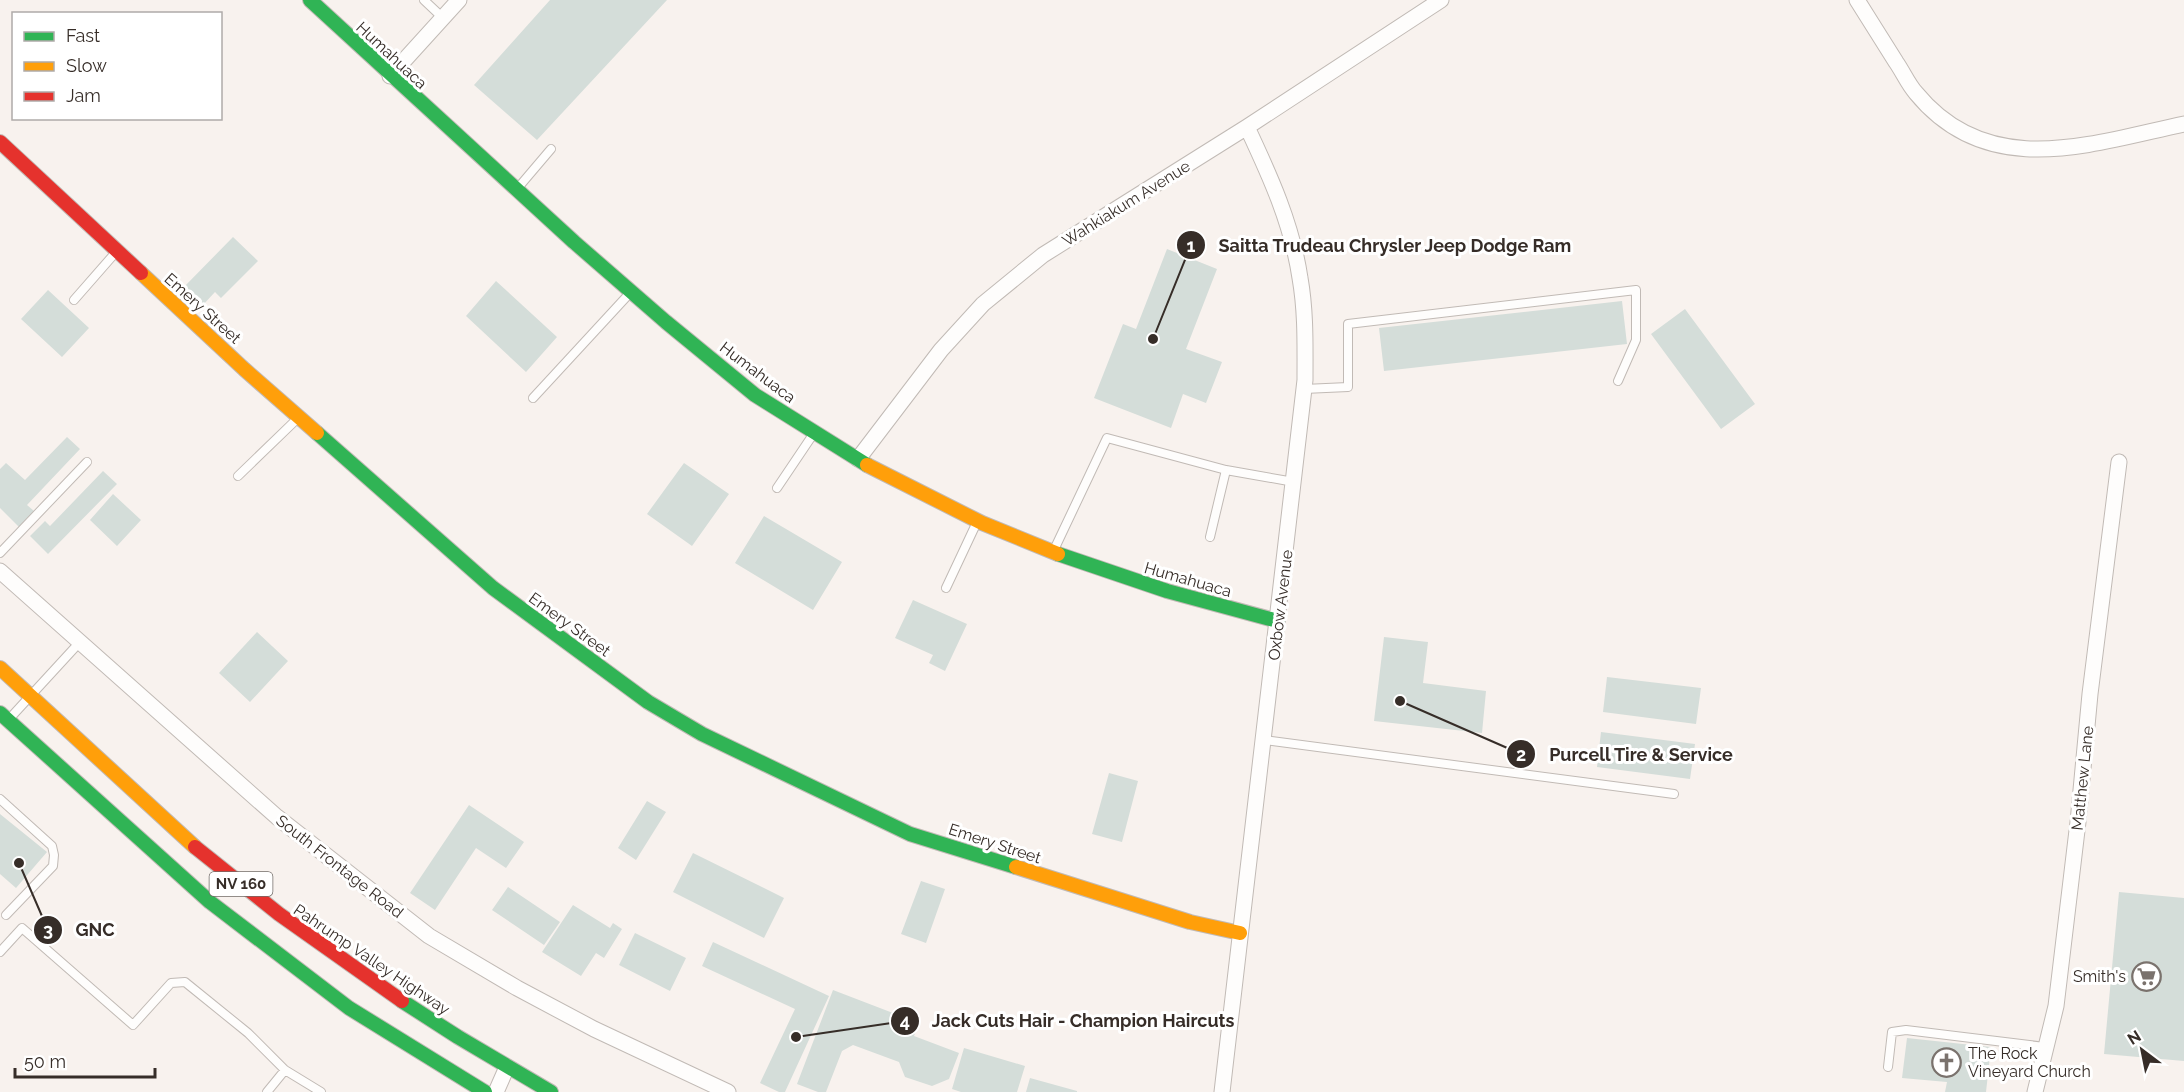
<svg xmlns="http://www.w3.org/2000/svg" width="2184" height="1092" font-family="Raleway,sans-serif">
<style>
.building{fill:#d4ddd9}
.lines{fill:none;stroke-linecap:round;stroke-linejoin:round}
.lane-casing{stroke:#c1bab5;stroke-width:10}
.street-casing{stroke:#c1bab5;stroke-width:17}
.fast-casing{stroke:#c1bab5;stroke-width:16}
.slow-casing{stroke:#c1bab5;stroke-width:16}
.jam-casing{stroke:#c1bab5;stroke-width:16}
.lane{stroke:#fefdfc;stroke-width:8}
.street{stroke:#fefdfc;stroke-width:15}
.fast{stroke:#30b455;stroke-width:14}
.slow{stroke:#ff9f0a;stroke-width:14}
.jam{stroke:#e5322d;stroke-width:14}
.labels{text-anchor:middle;stroke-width:6;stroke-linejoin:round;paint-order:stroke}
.shield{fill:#fff;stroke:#726c68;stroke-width:1.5}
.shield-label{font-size:15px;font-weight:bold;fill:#362d28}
.street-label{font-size:16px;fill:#362d28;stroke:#fff}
.poi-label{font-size:16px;fill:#362d28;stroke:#fff;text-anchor:end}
.leader{fill:none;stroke:#362d28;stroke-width:2}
.callout-dot{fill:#362d28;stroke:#fff;stroke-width:2}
.mark-label{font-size:18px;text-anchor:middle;font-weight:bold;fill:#fff}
.callout-label{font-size:18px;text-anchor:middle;font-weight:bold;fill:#362d28;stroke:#fff;stroke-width:6;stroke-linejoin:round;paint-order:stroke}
</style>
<rect width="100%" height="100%" fill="#f8f2ee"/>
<path class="building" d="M550 0H667L537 140 474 85Z
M233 237 258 261 221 298 215 292 202 306 183 288Z
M1167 249 1217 269 1186 349 1222 362 1206 403 1183 394 1171 428 1094 398 1123 324 1136 329Z
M496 281 557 337 526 372 466 316Z
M48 290 89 328 62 357 21 319Z
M1622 301 1627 344 1384 371 1379 328Z
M1685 309 1755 404 1721 429 1651 334Z
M67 437 80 449 27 505 34 511 19 527 0 508V469L6 463 25 480Z
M684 463 729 494 692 546 647 514Z
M103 471 117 484 48 554 30 536 45 521 50 526Z
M113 494 141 520 117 546 90 520Z
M764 516 842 562 813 610 735 563Z
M913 600 967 624 945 671 929 663 933 655 895 638Z
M257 632 288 661 250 702 219 673Z
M1384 637 1428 642 1423 683 1486 691 1482 733 1374 721Z
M1607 677 1701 688 1696 724 1603 712Z
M1601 732 1695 744 1690 779 1597 767Z
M1109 773 1138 781 1122 842 1092 834Z
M647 801 666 812 636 860 618 848Z
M469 805 524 842 506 868 476 848 435 910 410 893Z
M0 814 47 852 16 888 0 874Z
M693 853 784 898 764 938 673 892Z
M921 881 945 889 926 943 901 934Z
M508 887 560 922 544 945 492 910Z
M2119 892 2184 898V1061L2104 1054Z
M573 905 610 928 613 923 622 929 604 958 596 953 581 976 542 952Z
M635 933 686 958 670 991 619 965Z
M713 942 829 996 785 1092H779L760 1083 795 1009 702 966Z
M833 990 919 1023 914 1036 959 1053 949 1079 932 1086 905 1077 899 1062 853 1045 842 1051 826 1092H818L797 1084Z
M1907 1038 1991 1047 1986 1092H1945L1947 1082 1902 1078Z
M964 1048 1025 1066 1017 1092H961L952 1089Z
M1030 1078 1077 1091V1092H1026Z"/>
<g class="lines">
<defs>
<path id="lane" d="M424 0 443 18
M517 189 551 149
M74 300 116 252
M1304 389 1348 387V324L1636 290V340L1618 381
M533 398 629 294
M238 476 297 419
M777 488 814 433
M1210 537 1226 470
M1053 552 1107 438 1226 470 1294 482
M0 553 87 462
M946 588 977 522
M11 717 79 643
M1264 740 1674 794
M0 799 52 846 54 855 53 866 6 915
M0 952 22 928 133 1025 171 983 185 982 248 1033 285 1070 321 1092
M1888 1067 1892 1032 1906 1030 2045 1047
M267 1092 285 1070"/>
<path id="street" d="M1857 0C1870 21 1883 41 1896 62 1903 72 1908 84 1916 93 1988 181 2090 144 2184 124
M390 76 459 0
M858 459 941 350 983 304 1043 255 1247 127 1441 0
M0 571 277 817 429 936 517 988 594 1029 728 1092
M496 1092 507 1067
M1222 1092 1305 380C1305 346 1306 312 1300 278 1292 224 1270 176 1247 127
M2035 1092 2056 1006 2078 822 2090 694 2119 462"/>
<path id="fast" d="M310 0 574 242 666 322 755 395 867 465
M317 433 493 588 648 702 702 734 910 834 1016 867
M1058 554 1167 591 1278 621
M0 713 210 902 349 1008 485 1092
M402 1001 458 1037 551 1092"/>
<path id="slow" d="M141 273 244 369 317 433
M867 465 982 523 1058 554
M0 668 195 847
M1016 867 1190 922 1240 933"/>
<path id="jam" d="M0 142 141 273
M195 847 279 914 402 1001"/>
</defs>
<use href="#lane" class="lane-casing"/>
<use href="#street" class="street-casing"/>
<use href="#fast" class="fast-casing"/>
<use href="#slow" class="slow-casing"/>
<use href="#jam" class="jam-casing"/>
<use href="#lane" class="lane"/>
<use href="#street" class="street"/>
<use href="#fast" class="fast"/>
<use href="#slow" class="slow"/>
<use href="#jam" class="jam"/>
</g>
<defs>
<symbol id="supermarket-ring" viewBox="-11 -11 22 22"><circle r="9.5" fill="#fff" stroke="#7a726d" stroke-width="1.5"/><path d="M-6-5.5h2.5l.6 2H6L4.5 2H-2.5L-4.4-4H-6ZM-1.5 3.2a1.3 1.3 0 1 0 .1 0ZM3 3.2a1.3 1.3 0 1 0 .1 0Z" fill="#7a726d"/></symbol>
<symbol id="church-ring" viewBox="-11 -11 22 22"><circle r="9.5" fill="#fff" stroke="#7a726d" stroke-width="1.5"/><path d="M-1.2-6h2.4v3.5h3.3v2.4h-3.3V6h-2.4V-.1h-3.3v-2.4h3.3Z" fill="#7a726d"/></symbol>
</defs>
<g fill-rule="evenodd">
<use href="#supermarket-ring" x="2130" y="960" width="33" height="33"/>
<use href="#church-ring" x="1930" y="1046" width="33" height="33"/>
</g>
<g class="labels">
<rect class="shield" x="209.5" y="872" width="63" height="24" rx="4.5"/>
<g class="shield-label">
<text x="241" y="889">NV 160</text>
</g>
<g class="street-label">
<text transform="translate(392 55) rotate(43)" y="6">Humahuaca</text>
<text transform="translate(1126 203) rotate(-32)" y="6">Wahkiakum Avenue</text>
<text transform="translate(203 308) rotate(42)" y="6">Emery Street</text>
<text transform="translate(758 372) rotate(37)" y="6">Humahuaca</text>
<text transform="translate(1188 579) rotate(16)" y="6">Humahuaca</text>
<text transform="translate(1280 605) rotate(-83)" y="6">Oxbow Avenue</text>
<text transform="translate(570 624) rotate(36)" y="6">Emery Street</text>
<text transform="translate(2082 778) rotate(-84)" y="6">Matthew Lane</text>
<text transform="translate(995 843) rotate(18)" y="6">Emery Street</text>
<text transform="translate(340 866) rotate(38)" y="6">South Frontage Road</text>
<text transform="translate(372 959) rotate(34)" y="6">Pahrump Valley Highway</text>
</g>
<g class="poi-label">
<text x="2126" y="982">Smith's</text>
<text x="1968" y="1059" text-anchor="start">The Rock<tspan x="1968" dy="18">Vineyard Church</tspan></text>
</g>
</g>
<path class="leader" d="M1153 339L1191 245M1400 701L1521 754M19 863L48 930M796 1037L905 1021"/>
<g class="callout-dot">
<circle cx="1153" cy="339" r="6"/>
<circle cx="1400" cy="701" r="6"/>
<circle cx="19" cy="863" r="6"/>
<circle cx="796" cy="1037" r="6"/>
<circle cx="1191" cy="245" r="15"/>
<circle cx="1521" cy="754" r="15"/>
<circle cx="48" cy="930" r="15"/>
<circle cx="905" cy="1021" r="15"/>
</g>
<g class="mark-label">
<text x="1191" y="252">1</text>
<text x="1521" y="761">2</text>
<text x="48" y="936">3</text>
<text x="905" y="1027">4</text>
</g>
<g class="callout-label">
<text x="1395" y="252">Saitta Trudeau Chrysler Jeep Dodge Ram</text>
<text x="1641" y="761">Purcell Tire &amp; Service</text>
<text x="95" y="936">GNC</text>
<text x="1083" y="1027">Jack Cuts Hair - Champion Haircuts</text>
</g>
<rect x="12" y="12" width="210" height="108" fill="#ffffff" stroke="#afaba9" stroke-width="1.5"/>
<rect x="24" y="32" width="30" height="9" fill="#30b455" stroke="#afaba9" stroke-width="1.5"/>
<text x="66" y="42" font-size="18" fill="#362d28">Fast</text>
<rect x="24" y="62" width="30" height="9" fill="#ff9f0a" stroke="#afaba9" stroke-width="1.5"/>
<text x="66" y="72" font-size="18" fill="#362d28">Slow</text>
<rect x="24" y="92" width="30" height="9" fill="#e5322d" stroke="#afaba9" stroke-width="1.5"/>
<text x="66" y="102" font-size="18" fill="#362d28">Jam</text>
<g transform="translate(2142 1050) rotate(328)" stroke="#ffffff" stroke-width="4.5" paint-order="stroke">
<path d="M0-4.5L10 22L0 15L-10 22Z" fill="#362d28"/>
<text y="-9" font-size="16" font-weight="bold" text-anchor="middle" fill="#362d28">N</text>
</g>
<path d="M15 1068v9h140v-9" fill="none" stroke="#362d28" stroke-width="3"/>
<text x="24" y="1068" font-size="18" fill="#362d28" stroke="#ffffff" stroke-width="4.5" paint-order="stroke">50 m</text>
</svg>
